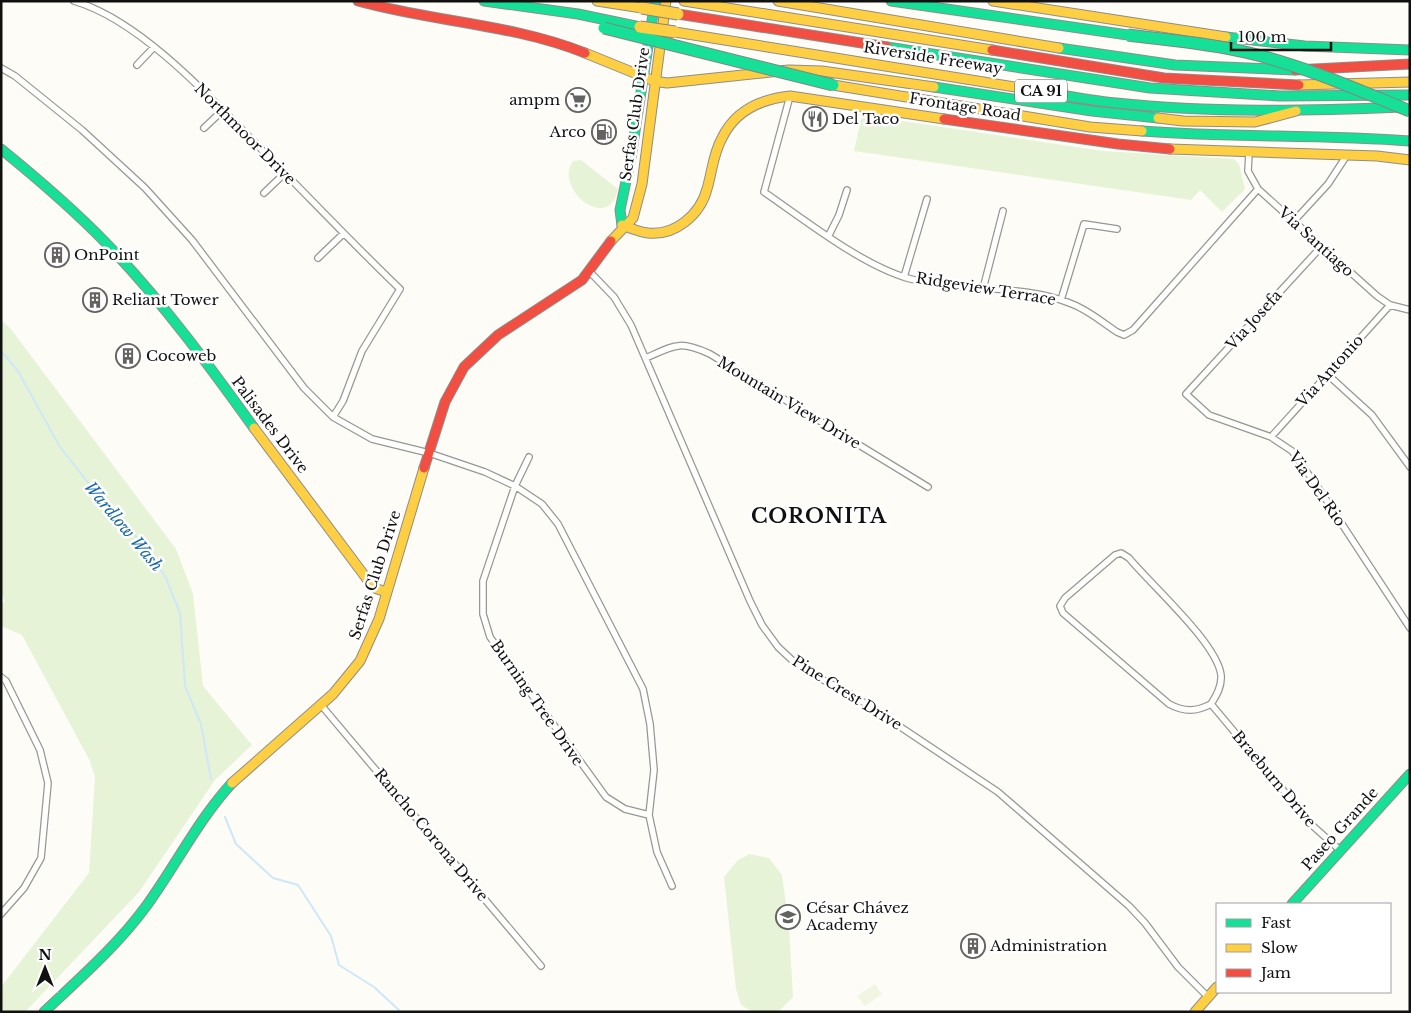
<svg xmlns="http://www.w3.org/2000/svg" width="1411" height="1013" font-family="'Libre Baskerville',serif">
<style>
.green{fill:#e7f3d7}
.pitch{fill:#f0f6e1}
.lines{fill:none;stroke-linecap:round;stroke-linejoin:round}
.stream{stroke:#cde8f7;stroke-width:2}
.street-casing{stroke:#979795;stroke-width:8}
.fast-casing{stroke:#8e8d8b;stroke-width:11}
.slow-casing{stroke:#8e8d8b;stroke-width:11}
.jam-casing{stroke:#8e8d8b;stroke-width:11}
.street{stroke:#fffffe;stroke-width:5.5}
.fast{stroke:#16e098;stroke-width:9}
.slow{stroke:#ffcf43;stroke-width:9}
.jam{stroke:#f24e42;stroke-width:9}
.fast-bridge-casing{stroke:#858482;stroke-width:13;stroke-linecap:butt}
.slow-bridge-casing{stroke:#858482;stroke-width:13;stroke-linecap:butt}
.fast-bridge{stroke:#16e098;stroke-width:11}
.slow-bridge{stroke:#ffcf43;stroke-width:11}
.labels{text-anchor:middle;stroke-width:5;stroke-linejoin:round;paint-order:stroke}
.shield{fill:#fff;stroke:#585858;stroke-width:1}
.shield-label{font-size:14px;font-weight:bold;fill:#111}
.street-label{font-size:15px;fill:#111;stroke:#fff}
.poi-label{font-size:15px;fill:#111;stroke:#fff;text-anchor:start}
.water-label{font-size:16px;font-style:italic;fill:#1768a6;stroke:#fff}
.district-label{font-size:20px;font-weight:bold;letter-spacing:1px;fill:#111;stroke:#fff}
</style>
<rect width="100%" height="100%" fill="#fdfcf7"/>
<path class="green" d="M862 115 1103 151 1234 159 1239 164 1245 189 1222 212 1200 190 1191 200 854 151Z
M581 160 618 189C609 234 553 189 573 161Z
M1 320 10 328 176 549 193 594 203 686 252 745 215 780 139 892 25 1012H1V987L89 873 95 777 90 761 22 635 1 626V603L5 602 1 592Z
M750 854 769 858 782 875 789 926 793 997 778 1012H753L741 1005 736 989 724 877 738 860Z"/>
<path class="pitch" d="M875 984 882 994 865 1006 857 996Z"/>
<g class="lines">
<path class="stream" d="M1 351 18 371 60 447 105 504 139 540 165 576 180 613 185 686 201 724 211 779
M225 817 236 844 273 878 298 885 331 936 339 965 374 987 401 1012"/>
<defs>
<path id="street" d="M74 1C140 20 212 99 260 148 307 195 352 243 400 289L362 351 343 401 333 417
M137 65 154 47
M1 68 15 76 82 130 145 188 192 240 304 388 333 417 372 439 429 453 485 472 515 486 542 504 558 524 643 689 650 724 654 770 649 815 657 852 672 886
M790 96 764 192C805 220 860 264 907 278 960 293 1022 283 1072 304 1088 310 1102 322 1117 332L1124 335 1133 330 1258 189
M204 128 223 110
M1249 153 1248 171 1258 189 1377 296 1390 305 1410 310
M264 193 285 173
M1294 221 1328 184 1347 155
M829 235 839 215 847 190
M1321 247 1186 394 1209 415 1271 437 1292 451 1319 489 1410 628
M318 258 343 234
M590 272 614 297 631 325 750 601 762 625 778 647 793 661 812 674 854 696 998 792 1129 906 1145 923 1178 967 1208 997
M904 277 927 199
M983 289 1003 211
M1061 300 1084 224 1117 229
M646 358C675 345 679 340 710 354L928 487
M1327 374 1372 415 1410 467
M1271 437 1390 305
M529 457 515 486 483 581V614L490 637 606 797 625 809 649 815
M1121 553 1129 558C1151 585 1217 643 1221 675 1222 686 1217 695 1211 704 1196 712 1184 712 1169 704L1063 613 1060 606 1065 598 1115 555Z
M1 677 6 681 40 750 48 783 41 858 24 888 1 914
M1211 704 1314 827 1341 851
M321 705 541 966"/>
<path id="fast" d="M484 1 578 14 640 27
M891 1 1128 35
M1226 37 1305 46 1410 50
M887 47 1150 88 1280 96 1410 95
M1059 48 1175 65 1295 70
M934 87 1092 111 1158 118
M1021 88C1053 93 1084 100 1116 103 1211 113 1307 111 1402 107
M1142 131C1231 138 1321 134 1410 141
M1 149C38 179 73 209 106 243 161 300 208 364 254 428
M622 225 620 210 631 157 655 1
M1292 904 1410 774
M44 1012C80 978 118 945 147 905 176 865 198 820 232 783"/>
<path id="slow" d="M597 1 642 8
M684 1 992 50
M778 1 1059 48
M993 1 1226 37
M675 32 1021 88
M585 53 654 81 667 83 789 70 822 71 934 87
M833 85 1090 127 1142 131
M1299 85 1410 82
M1158 118 1183 121 1255 122 1296 111
M1170 149 1377 156 1410 160
M622 225C630 228 639 232 648 233 675 236 700 215 707 189 712 172 713 154 722 138 735 111 761 99 790 96L944 119
M611 241 633 218 642 184 666 1
M254 428 367 579 377 589 387 592
M232 783 333 694 360 661 379 619 424 468
M1195 1012 1217 987"/>
<path id="jam" d="M358 1C433 22 513 24 585 53
M678 14 887 47
M992 50 1164 78 1299 85
M1295 70 1410 64
M944 119 1118 144 1170 149
M424 468 445 402 464 367 498 335 582 280 611 241"/>
</defs>
<use href="#street" class="street-casing"/>
<use href="#fast" class="fast-casing"/>
<use href="#slow" class="slow-casing"/>
<use href="#jam" class="jam-casing"/>
<use href="#street" class="street"/>
<use href="#fast" class="fast"/>
<use href="#slow" class="slow"/>
<use href="#jam" class="jam"/>
<defs>
<path id="fast-bridge" d="M604 28 833 85
M1128 35C1167 40 1207 43 1245 52 1302 65 1356 89 1410 111"/>
<path id="slow-bridge" d="M642 8 678 14
M640 27 675 32"/>
</defs>
<use href="#fast-bridge" class="fast-bridge-casing"/>
<use href="#slow-bridge" class="slow-bridge-casing"/>
<use href="#fast-bridge" class="fast-bridge"/>
<use href="#slow-bridge" class="slow-bridge"/>
</g>
<defs>
<symbol id="supermarket-ring" viewBox="-11 -11 22 22"><circle r="9.5" fill="#fff" stroke="#646362" stroke-width="1.5"/><path d="M-6-5.5h2.5l.6 2H6L4.5 2H-2.5L-4.4-4H-6ZM-1.5 3.2a1.3 1.3 0 1 0 .1 0ZM3 3.2a1.3 1.3 0 1 0 .1 0Z" fill="#646362"/></symbol>
<symbol id="restaurant-ring" viewBox="-11 -11 22 22"><circle r="9.5" fill="#fff" stroke="#646362" stroke-width="1.5"/><path d="M-5-6h1v4h1v-4h1v4h1v-4h1v5L-1.5 .5V6h-2V.5L-5-1ZM5-6V6H3V1.5H1.5Q1.5-4 5-6Z" fill="#646362"/></symbol>
<symbol id="fuel-ring" viewBox="-11 -11 22 22"><circle r="9.5" fill="#fff" stroke="#646362" stroke-width="1.5"/><path d="M-5.5-6h7V0h2V4h1.3V-2.5L3-4.5l.8-.8L6-3V5H2.5V1h-1V6h-7ZM-4.2-4.7v3.2H.2V-4.7Z" fill="#646362"/></symbol>
<symbol id="building-ring" viewBox="-11 -11 22 22"><circle r="9.5" fill="#fff" stroke="#646362" stroke-width="1.5"/><path d="M-4-6H4V6H1V3H-1V6H-4ZM-2.5-4.3h1.7v1.8h-1.7ZM.8-4.3h1.7v1.8H.8ZM-2.5-1h1.7V.8h-1.7ZM.8-1h1.7V.8H.8Z" fill="#646362"/></symbol>
<symbol id="school-ring" viewBox="-11 -11 22 22"><circle r="9.5" fill="#fff" stroke="#646362" stroke-width="1.5"/><path d="M0-5L7-2L0 1L-7-2ZM-4 1L0 2.5L4 1V4Q0 6-4 4Z" fill="#646362"/></symbol>
</defs>
<g fill-rule="evenodd">
<use href="#supermarket-ring" x="564" y="86" width="28" height="28"/>
<use href="#restaurant-ring" x="801" y="105" width="28" height="28"/>
<use href="#fuel-ring" x="590" y="118" width="28" height="28"/>
<use href="#building-ring" x="43" y="241" width="28" height="28"/>
<use href="#building-ring" x="81" y="286" width="28" height="28"/>
<use href="#building-ring" x="114" y="342" width="28" height="28"/>
<use href="#school-ring" x="774" y="903" width="28" height="28"/>
<use href="#building-ring" x="959" y="932" width="28" height="28"/>
</g>
<g class="labels">
<rect class="shield" x="1015" y="79.5" width="52" height="23" rx="4"/>
<g class="shield-label">
<text x="1041" y="96">CA 91</text>
</g>
<g class="street-label">
<text transform="translate(933 58) rotate(9)" y="5">Riverside Freeway</text>
<text transform="translate(965 107) rotate(9)" y="5">Frontage Road</text>
<text transform="translate(635 114) rotate(-82)" y="5">Serfas Club Drive</text>
<text transform="translate(245 134) rotate(45)" y="5">Northmoor Drive</text>
<text transform="translate(1316 242) rotate(42)" y="5">Via Santiago</text>
<text transform="translate(986 289) rotate(9)" y="5">Ridgeview Terrace</text>
<text transform="translate(1254 320) rotate(-48)" y="5">Via Josefa</text>
<text transform="translate(1330 371) rotate(-48)" y="5">Via Antonio</text>
<text transform="translate(789 403) rotate(31)" y="5">Mountain View Drive</text>
<text transform="translate(270 425) rotate(53)" y="5">Palisades Drive</text>
<text transform="translate(1317 489) rotate(55)" y="5">Via Del Rio</text>
<text transform="translate(375 575) rotate(-72)" y="5">Serfas Club Drive</text>
<text transform="translate(847 693) rotate(32)" y="5">Pine Crest Drive</text>
<text transform="translate(537 703) rotate(55)" y="5">Burning Tree Drive</text>
<text transform="translate(1274 779) rotate(50)" y="5">Braeburn Drive</text>
<text transform="translate(1340 829) rotate(-48)" y="5">Paseo Grande</text>
<text transform="translate(431 835) rotate(50)" y="5">Rancho Corona Drive</text>
</g>
<g class="poi-label">
<text x="560" y="105" text-anchor="end">ampm</text>
<text x="832" y="124">Del Taco</text>
<text x="586" y="137" text-anchor="end">Arco</text>
<text x="74" y="260">OnPoint</text>
<text x="112" y="305">Reliant Tower</text>
<text x="146" y="361">Cocoweb</text>
<text x="806" y="913">César Chávez<tspan x="806" dy="17">Academy</tspan></text>
<text x="990" y="951">Administration</text>
</g>
<g class="water-label">
<text transform="translate(124 526) rotate(50)" y="6">Wardlow Wash</text>
</g>
<g class="district-label">
<text x="819" y="523">CORONITA</text>
</g>
</g>
<rect width="1411" height="1013" fill="none" stroke="#111111" stroke-width="5"/>
<rect x="1216" y="903" width="175" height="90" fill="#ffffff" stroke="#a0a0a0"/>
<rect x="1226" y="919" width="25" height="8" fill="#16e098" stroke="#a0a0a0"/>
<text x="1261" y="928" font-size="15" fill="#111111">Fast</text>
<rect x="1226" y="944" width="25" height="8" fill="#ffcf43" stroke="#a0a0a0"/>
<text x="1261" y="953" font-size="15" fill="#111111">Slow</text>
<rect x="1226" y="969" width="25" height="8" fill="#f24e42" stroke="#a0a0a0"/>
<text x="1261" y="978" font-size="15" fill="#111111">Jam</text>
<g transform="translate(45 968)" stroke="#ffffff" stroke-width="4" paint-order="stroke">
<path d="M0-4L9 19L0 12L-9 19Z" fill="#111111"/>
<text y="-8" font-size="14" font-weight="bold" text-anchor="middle" fill="#111111">N</text>
</g>
<path d="M1231 42v8h100v-8" fill="none" stroke="#111111" stroke-width="2.5"/>
<text x="1238" y="42" font-size="15" fill="#111111" stroke="#ffffff" stroke-width="4" paint-order="stroke">100 m</text>
</svg>
